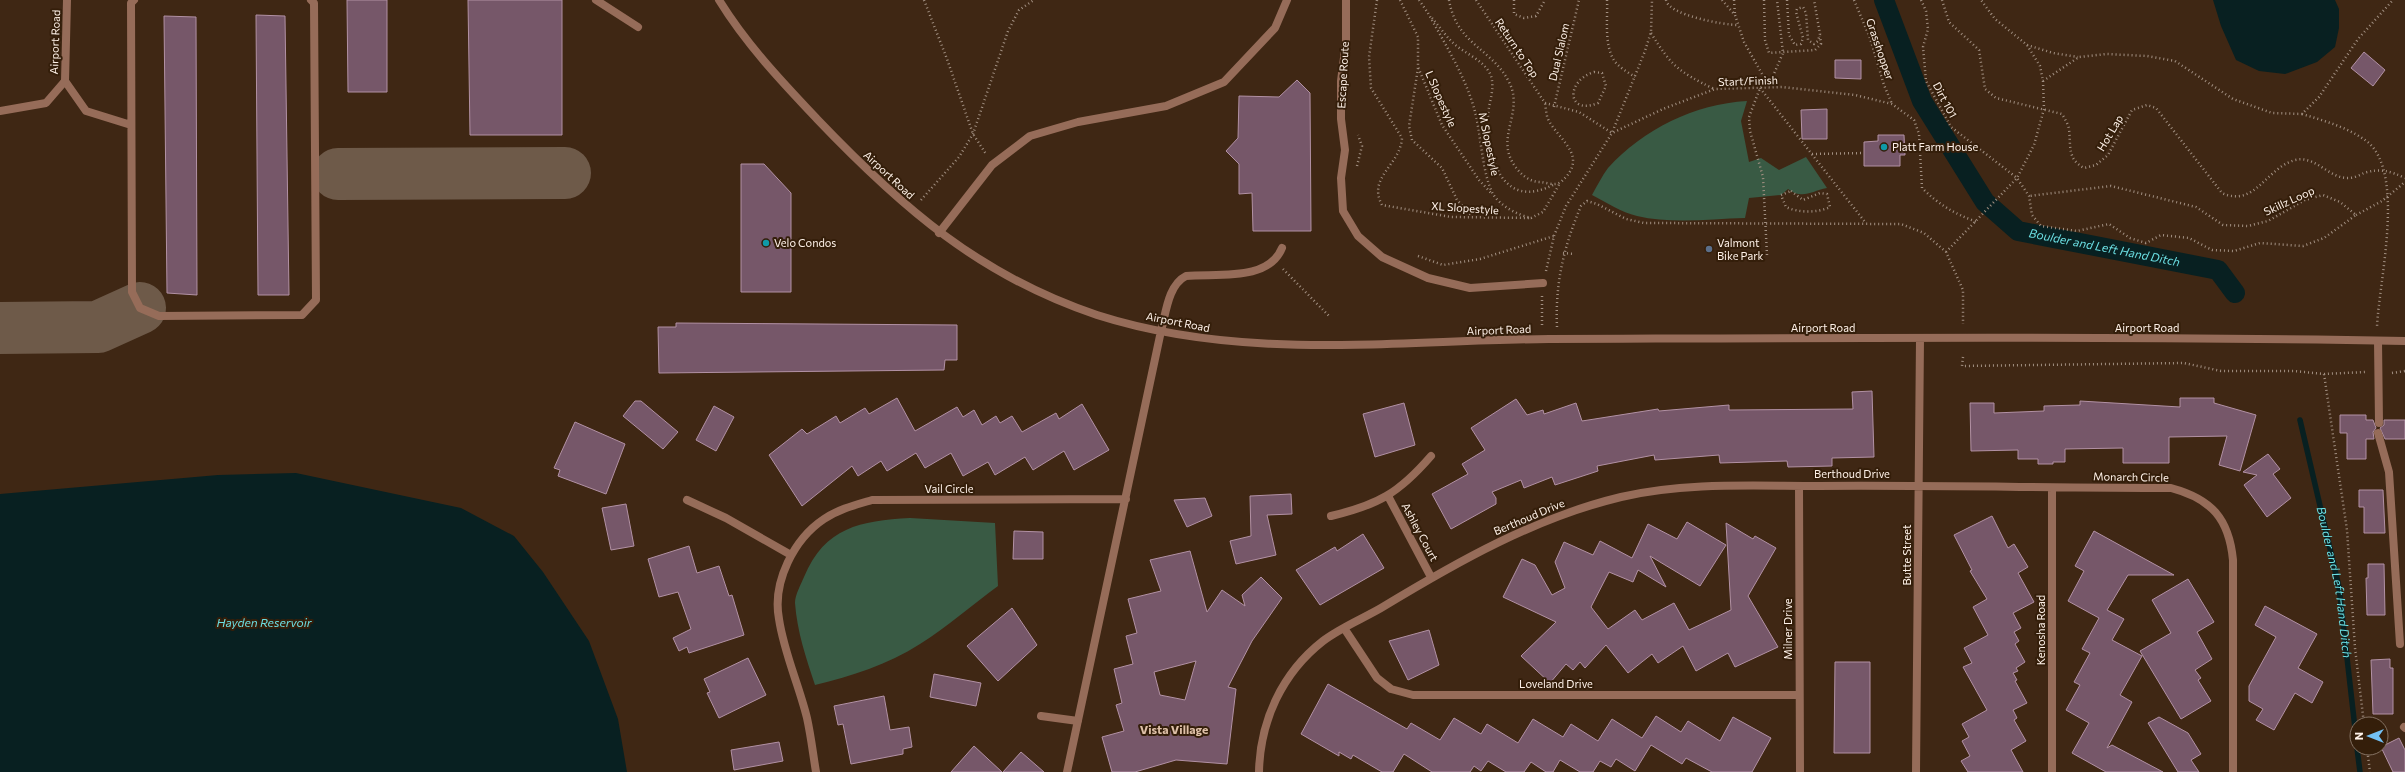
<svg xmlns="http://www.w3.org/2000/svg" width="2405" height="772" font-family="Commissioner,sans-serif">
<style>
.green{fill:#395a44}
.water{fill:#082021}
.lines{fill:none;stroke-linecap:round;stroke-linejoin:round}
.stream{stroke:#082021;stroke-width:5.5}
.canal{stroke:#082021;stroke-width:20}
.taxiway{stroke:#6e5a49;stroke-width:52}
.building{fill:#765769;stroke:#b291a4;fill-rule:evenodd}
.path{stroke:#a29082;stroke-width:2.5;stroke-dasharray:1 3;stroke-linecap:butt}
.service{stroke:#966c59;stroke-width:8}
.minor{stroke:#966c59;stroke-width:8}
.culture-dot{fill:#0f9aa8;stroke:#341e0a;stroke-width:1.5}
.service-dot{fill:#5c6f8a;stroke:#341e0a;stroke-width:1.5}
.labels{text-anchor:middle;stroke-width:4;stroke-linejoin:round;paint-order:stroke}
.street-label{font-size:11px;fill:#fef1e8;stroke:#341e0a}
.poi-label{font-size:11px;fill:#fef1e8;stroke:#341e0a;text-anchor:start}
.water-label{font-size:12px;font-style:italic;fill:#6bdee2;stroke:#341e0a}
.neighbourhood-label{font-size:12px;font-weight:bold;fill:#dec0a8;stroke:#341e0a}
</style>
<rect width="100%" height="100%" fill="#3f2714"/>
<path class="green" d="M1747 101 1741 121 1749 162 1761 158 1779 170 1806 157 1827 188C1811 191 1803 200 1788 189L1781 195 1749 198 1745 218C1710 219 1671 224 1637 216 1621 212 1607 203 1592 195 1597 186 1602 176 1608 168 1644 129 1694 104 1747 101Z
M910 518 995 523 998 586C972 605 947 627 920 644 887 665 852 676 815 685 806 658 797 631 795 603 795 595 801 584 804 577 825 527 860 521 910 518Z"/>
<path class="water" d="M2213 0H2335L2339 9V28L2335 47 2317 62 2285 74 2259 71 2236 60 2221 26Z
M296 473 461 508 514 536 543 572 589 641 618 719 627 772H0V494L218 475Z"/>
<g class="lines">
<g class="stream">
<path id="s1" d="M2300 420 2339 587 2357 746"/>
<path d="M2357 748 2360 772"/>
</g>
<path class="canal" id="s2" d="M1884 0 1922 101 1985 202 2018 231 2218 270 2235 293"/>
<path class="taxiway" d="M338 174 565 173
M0 328 98 327 140 308"/>
</g>
<path class="building" d="M347 0H387V92H348Z
M468 0H562V135H470Z
M256 15 285 16 289 295H258Z
M164 16 196 17 197 295 167 293Z
M2364 52 2385 70 2373 86 2351 68Z
M1835 60H1861V79L1835 78Z
M1297 80 1310 93 1311 231H1253L1252 193 1239 194V164L1226 151 1238 138 1239 96 1279 97Z
M1827 109V139H1802L1801 110Z
M1878 135H1904L1905 155H1900V166H1864V142L1878 141Z
M741 164H764L791 193V292H741Z
M676 323 957 325V360H945L944 370 659 373 658 327H676Z
M1872 391 1874 457 1832 458V466L1788 467 1787 461 1720 463 1719 455 1655 460 1654 455 1597 466 1598 471 1555 485 1552 477 1524 488 1521 480 1492 492 1496 498V504L1451 529 1432 494 1468 474 1462 464 1485 450 1471 428 1516 399 1527 415 1543 410 1544 414 1576 403 1582 421 1658 409 1659 411 1729 405V410L1853 409 1852 392Z
M897 398 915 431 957 407 963 417 974 410 982 425 996 416 1000 423 1012 416 1022 432 1056 413 1059 419 1082 404 1109 450 1074 470 1064 451 1033 470 1025 457 995 475 988 462 963 476 951 453 925 468 916 453 887 471 881 461 858 476 852 466 802 506 769 455 802 429 807 434 836 416 840 423 865 408 869 414Z
M2180 398H2214V403L2256 415 2240 471 2219 465 2227 436 2169 437V463H2123V448L2065 449V462H2053V464H2038V459H2018V450L1971 451 1970 403H1994V413L2044 411V406L2080 405V401L2180 407Z
M635 401H641L678 432 663 449 623 416Z
M1404 403 1415 445 1375 457 1363 414Z
M714 406 734 417 716 451 696 440Z
M2340 415H2366V420H2373L2376 428 2373 432 2374 439H2366V459H2347V433H2340Z
M2384 420H2405V439H2385L2380 428 2384 425Z
M575 422 625 444 606 494 558 476 560 470 554 468Z
M2268 454 2280 469 2273 474 2291 498 2267 517 2244 485 2257 475 2243 472Z
M2359 490H2383L2385 533H2364V507H2359Z
M1291 494 1292 514 1267 515 1276 555 1236 564 1230 541 1251 536 1250 496Z
M1205 498 1212 516 1187 527 1174 500Z
M626 504 634 546 611 550 602 508Z
M1992 516 2008 548 2014 544 2028 567 2018 573 2034 602 2013 613 2021 628 2014 632 2019 641 2015 644 2025 662 2016 668 2018 671 2013 673 2017 680 2015 681 2027 703 2013 710 2017 718 2014 720 2026 741 2011 750 2023 772H1968L1961 761 1970 756 1962 741 1969 737 1962 724 1987 710 1963 667 1972 663 1964 648 1988 635 1973 607 1987 599 1970 571 1972 570 1954 535Z
M1687 522 1726 545 1700 586 1650 556 1666 587 1638 570 1633 582 1609 572 1591 607 1608 629 1635 610 1642 620 1674 603 1689 630 1731 610 1726 523 1753 539 1755 536 1776 548 1748 596 1778 647 1735 667 1728 653 1696 671 1683 646 1658 663 1652 654 1628 673 1606 645 1585 668 1580 662 1573 670 1566 664 1550 683 1521 656 1556 622 1503 597 1522 559 1535 565 1552 595 1565 588 1555 562 1564 542 1593 555 1600 541 1632 558 1648 524 1677 539Z
M1014 531 1043 532V559H1013Z
M2094 531 2174 575H2128L2107 610 2124 619 2112 640 2142 656 2120 695 2132 702 2107 748 2112 745 2163 772H2106L2072 753 2089 723 2066 710 2080 685 2074 682 2090 653 2082 649 2099 618 2068 601 2084 571 2075 566Z
M1363 534 1384 568 1320 605 1296 570 1335 547 1337 551Z
M689 546 697 573 719 566 729 596 732 595 744 635 689 653 687 647 679 651 673 638 691 629 678 592 659 597 648 559Z
M1190 551 1207 612 1222 590 1245 606 1242 595 1261 577 1282 598 1252 641 1228 687 1236 689 1227 764 1176 760 1135 772H1112L1102 737 1124 731 1116 705 1122 703 1114 669 1133 664 1126 636 1137 633 1128 599 1161 591 1150 560ZM1196 661 1185 700 1160 695 1154 672Z
M2368 564H2384L2385 615H2367L2366 578H2368Z
M2188 579 2214 622 2197 632 2212 659 2195 670 2201 678 2198 680 2211 701 2181 719 2140 651 2171 633 2152 600Z
M2265 606 2317 634 2298 668 2323 682 2312 703 2295 693 2274 730 2256 720 2263 709 2249 701V686L2276 637 2255 625Z
M1012 608 1037 645 998 681 967 646Z
M1429 630 1439 665 1408 680 1389 641Z
M748 658 766 695 719 718 707 693 710 692 704 679Z
M2390 659V668H2393V714H2373L2371 660Z
M1835 662H1870V753H1834Z
M934 674 981 683 976 706 930 697Z
M1328 684 1407 729 1411 723 1440 740 1454 718 1481 734 1487 724 1518 743 1533 719 1563 737 1571 724 1598 741 1612 719 1642 738 1656 716 1681 732 1688 721 1720 741 1733 717 1771 738 1752 772H1712L1686 758 1682 764 1651 745 1635 771 1616 759 1611 767 1600 761 1593 772H1580L1560 760 1553 772H1546L1531 762 1524 772H1506L1488 761 1481 771 1474 766 1470 772H1432L1404 754 1393 772H1382L1353 755 1351 759 1339 752V756L1301 734Z
M884 696 890 730 909 727 912 747 903 749V754L851 764 843 724 838 725 834 706Z
M2159 717 2188 733 2201 754 2191 760 2199 772H2178L2148 723Z
M2399 738 2405 750V772H2393L2381 747Z
M779 742 783 761 734 770 731 750Z
M974 746 1002 772H951Z
M1021 752 1044 772H1003Z"/>
<g class="lines">
<path class="path" d="M924 0 947 59 973 134 986 154
M1377 0 1369 57 1371 88 1402 138C1400 166 1367 177 1382 205L1451 217 1531 218
M1400 0 1418 37V67L1442 125 1479 180 1492 194
M1419 0 1428 13
M1449 0C1457 46 1493 48 1510 84 1524 115 1492 140 1518 170 1524 177 1531 182 1541 182 1547 183 1556 186 1561 182 1589 157 1561 142 1549 121 1546 116 1546 109 1545 103
M1476 0 1545 103 1579 112 1612 133 1663 109 1715 89 1782 87 1855 95 1892 104 1914 120 1919 134 1922 188C1939 205 1955 214 1977 222
M1514 0V14L1524 18 1536 16 1545 0
M1607 0C1608 19 1603 49 1617 64 1622 69 1629 73 1635 77
M1666 0C1668 15 1724 25 1738 25
M1722 0 1735 15 1744 42 1766 81
M1734 0 1735 15
M1764 0 1765 40 1769 53 1815 50 1821 44 1820 36
M1787 0 1789 35 1795 45 1801 44 1803 38 1796 12 1797 9 1803 7 1806 13 1808 40 1814 44 1818 41 1820 34 1814 0
M1854 0 1870 38 1884 85 1892 104
M1921 0 1926 11 1928 29 1923 47 1926 81 1951 127 2017 178 2029 196 2032 215 2041 226 2077 231 2109 224 2130 238 2146 243 2161 235 2189 238 2212 250 2234 251 2260 243 2303 246 2324 238 2356 215 2340 202 2323 195 2305 200 2268 221 2248 226 2223 225 2196 207 2111 186 2029 196
M1942 0 1949 22 1979 50 1985 89 1996 98 2062 114C2065 119 2068 124 2069 129 2071 146 2067 159 2084 168L2096 165 2108 155 2132 110 2147 105 2156 108 2222 193C2255 208 2266 168 2295 160 2316 155 2329 179 2349 178 2354 178 2360 175 2364 173 2380 168 2390 171 2405 178
M1428 13C1445 44 1464 74 1474 108 1481 132 1482 174 1493 194 1500 206 1518 215 1531 218L1543 212 1560 183
M1432 18C1439 26 1445 35 1452 42 1463 53 1485 60 1491 76 1495 90 1489 101 1488 115 1487 158 1502 212 1555 184
M1651 33C1672 67 1678 71 1714 89
M2027 45 2053 53 2078 57
M1418 68 1409 126 1412 140 1442 168 1457 200 1472 216
M1594 72 1602 73 1606 86 1598 103C1567 116 1565 81 1594 72Z
M2043 81 2079 57 2107 54 2147 56 2175 61 2233 99 2272 113 2302 114 2319 97 2358 39 2393 0
M1760 88 1865 222
M1554 107 1579 0
M2302 114C2325 121 2350 128 2369 143 2405 177 2379 281 2377 327
M1812 154 1864 153
M1357 166 1362 146 1358 135
M1791 191 1803 200 1820 193 1827 194 1830 207C1817 213 1799 213 1786 207L1781 195Z
M921 200 959 157 973 134 1008 31 1019 10 1034 0
M2356 215 2382 201 2405 182
M1946 252 2017 178 2034 145 2044 109 2043 81 2040 66 2027 45 1995 19 1981 0
M1563 253 1574 254
M1767 255 1763 177 1750 131 1749 117 1760 88 1773 76 1783 53 1777 0
M1418 256 1443 265 1480 259 1554 236
M1283 269 1330 317
M1546 271 1554 236 1566 206 1612 133 1645 51 1651 32 1652 0
M1542 296V327
M1557 327C1555 283 1564 246 1581 206L1587 201 1597 204 1626 219 1644 223 1901 224 1924 233 1946 252 1963 290V324
M1963 357 1962 366 2184 363 2221 371H2294L2324 374 2365 372
M2392 373 2405 371
M2324 374 2347 530 2355 648 2364 724
M2367 748 2370 772"/>
<path class="service" d="M134 0 131 3 132 292 140 308 159 316 302 315 316 300 314 3 311 0
M596 0 638 27
M1346 0V42L1341 81V119L1345 150 1341 178 1343 211 1358 236 1382 257 1428 278 1470 288 1543 283
M65 81 86 111 131 125
M939 233 992 165 1030 136 1078 122 1166 106 1224 82 1275 28 1287 0
M1161 331C1166 313 1168 285 1186 276 1217 273 1268 282 1282 248
M2378 341 2379 423
M2378 433 2389 472 2400 644
M2404 727 2405 728"/>
<path class="minor" d="M719 0C746 44 782 82 817 119 901 207 980 276 1097 315 1244 362 1398 340 1549 339 1834 338 2120 336 2405 341
M0 111 46 103 65 81 67 0
M1799 486 1800 772
M2052 488V772
M1388 496 1431 577
M687 500 726 518 791 555
M1331 516C1378 505 1399 493 1431 456
M1344 628 1377 678 1391 689 1413 695H1799
M1041 716 1078 721
M816 772C813 754 811 736 807 718 799 685 784 653 779 619 772 582 794 539 824 519 839 509 855 505 872 500L1126 499
M1067 772 1161 331
M1259 772C1260 721 1282 673 1323 641 1340 628 1362 619 1381 608 1457 562 1534 518 1621 497 1685 482 1753 486 1818 486 1936 485 2053 488 2171 488 2212 499 2229 519 2233 560V772
M1916 772 1920 339"/>
</g>
<g class="culture-dot">
<circle cx="1884" cy="147" r="4"/>
<circle cx="766" cy="243" r="4"/>
</g>
<circle class="service-dot" cx="1709" cy="249" r="4"/>
<g class="labels">
<g class="street-label">
<text transform="translate(55 42) rotate(-88)" y="4">Airport Road</text>
<text transform="translate(1517 48) rotate(56)" y="4">Return to Top</text>
<text transform="translate(1880 49) rotate(71)" y="4">Grasshopper</text>
<text transform="translate(1559 52) rotate(-77)" y="4">Dual Slalom</text>
<text transform="translate(1343 75) rotate(-87)" y="4">Escape Route</text>
<text transform="translate(1748 81) rotate(-2)" y="4">Start/Finish</text>
<text transform="translate(1441 99) rotate(66)" y="4">L Slopestyle</text>
<text transform="translate(1945 100) rotate(62)" y="4">Dirt 101</text>
<text transform="translate(2110 133) rotate(-59)" y="4">Hot Lap</text>
<text transform="translate(1489 144) rotate(78)" y="4">M Slopestyle</text>
<text transform="translate(889 175) rotate(43)" y="4">Airport Road</text>
<text transform="translate(2289 201) rotate(-25)" y="4">Skillz Loop</text>
<text transform="translate(1465 208) rotate(4)" y="4">XL Slopestyle</text>
<text transform="translate(1178 322) rotate(11)" y="4">Airport Road</text>
<text x="1823" y="332">Airport Road</text>
<text x="2147" y="332">Airport Road</text>
<text transform="translate(1499 330) rotate(-2)" y="4">Airport Road</text>
<text x="1852" y="478">Berthoud Drive</text>
<text transform="translate(2131 477) rotate(1)" y="4">Monarch Circle</text>
<text x="949" y="493">Vail Circle</text>
<text transform="translate(1529 517) rotate(-23)" y="4">Berthoud Drive</text>
<text transform="translate(1420 532) rotate(62)" y="4">Ashley Court</text>
<text transform="translate(1907 555) rotate(-90)" y="4">Butte Street</text>
<text transform="translate(1788 629) rotate(-90)" y="4">Milner Drive</text>
<text transform="translate(2041 630) rotate(-90)" y="4">Kenosha Road</text>
<text x="1556" y="688">Loveland Drive</text>
</g>
<g class="poi-label">
<text x="1892" y="151">Platt Farm House</text>
<text x="774" y="247">Velo Condos</text>
<text x="1717" y="247">Valmont<tspan x="1717" dy="13">Bike Park</tspan></text>
</g>
<g class="water-label">
<text dy="4" stroke="none"><textPath href="#s2" startOffset="359">Boulder and Left Hand Ditch</textPath></text>
<text dy="4" stroke="none"><textPath href="#s1" startOffset="166">Boulder and Left Hand Ditch</textPath></text>
<text x="264" y="627">Hayden Reservoir</text>
</g>
<g class="neighbourhood-label">
<text x="1174" y="734">Vista Village</text>
</g>
</g>
<g transform="translate(2369 736) rotate(270)"><circle r="19" fill="#341e0a" stroke="#857263"/>
<path d="M0-3L7 15L0 10L-7 15Z" fill="#73c1f5"/>
<text y="-6" font-size="11" font-weight="bold" text-anchor="middle" fill="#fef1e8">N</text>
</g>
</svg>
